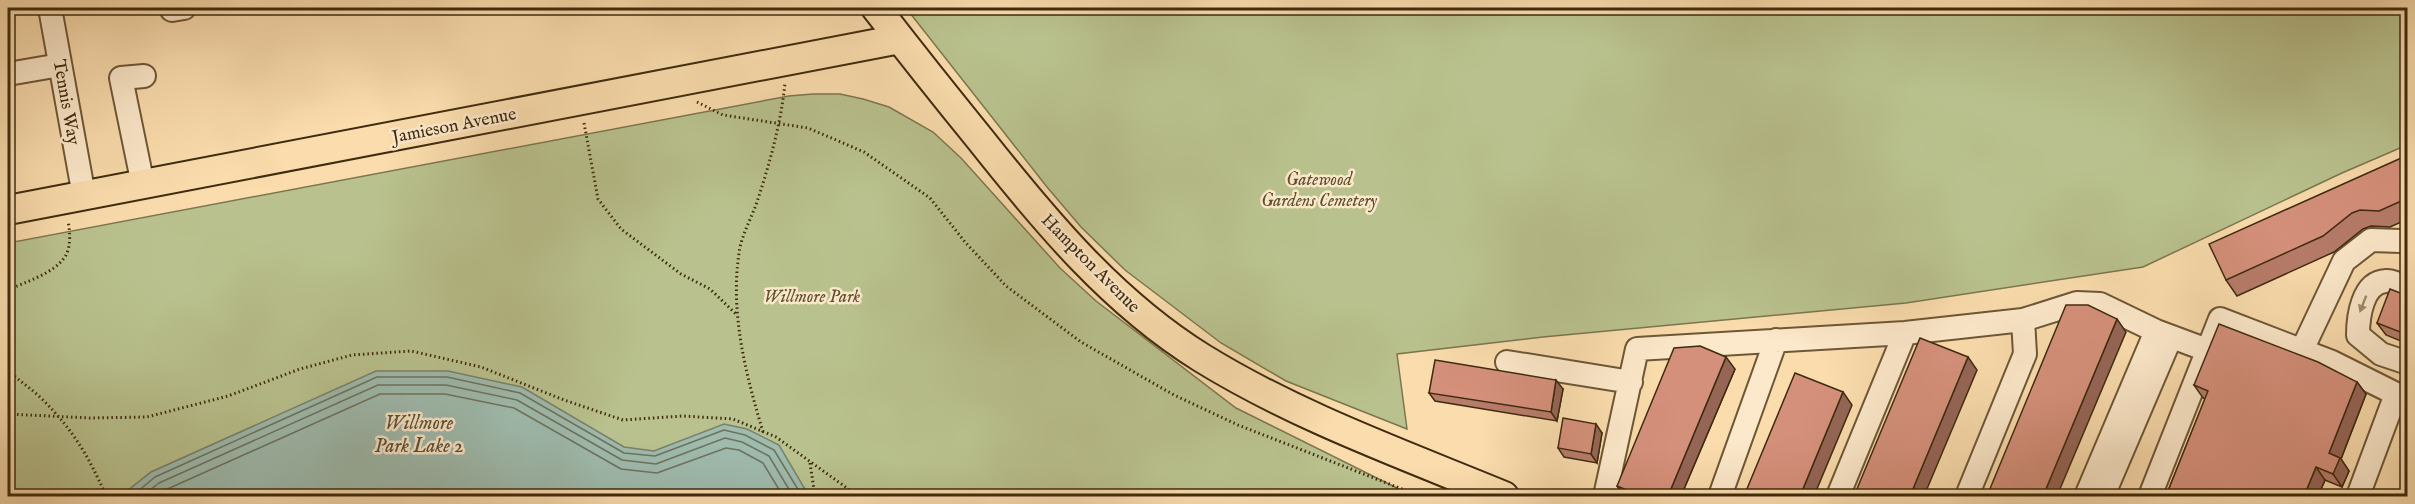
<svg xmlns="http://www.w3.org/2000/svg" width="2415" height="504" font-family="'IM FELL English',serif">
<style>
.green{fill:#b9c28e;stroke:#7c764e;stroke-width:1.5}
.water{fill:#9ebbae;stroke:#78816e;stroke-width:1.5}
.lines{fill:none;stroke-linecap:round;stroke-linejoin:round}
.shore{stroke:#6e735e;stroke-width:1.5}
.minor-casing{stroke:#6e5736;stroke-width:26}
.major-casing{stroke:#3f2b0f;stroke-width:32}
.path{stroke:#3f2b0f;stroke-width:3;stroke-dasharray:1.5 3;stroke-linecap:butt}
.minor{stroke:#fce8ca;stroke-width:22}
.major{stroke:#fadcad;stroke-width:28}
.wall{fill:#b77c6a;stroke:#3f2b0f;stroke-width:1.5}
.shaded-wall{fill:#956556;stroke:#3f2b0f;stroke-width:1.5}
.building{fill:#d5907b;stroke:#3f2b0f;stroke-width:1.5}
.oneway{fill:#9e8a6c}
.labels{text-anchor:middle;stroke-width:5;stroke-linejoin:round;paint-order:stroke}
.street-label{font-size:18px;fill:#3f2b0f;stroke:#fce8ca}
.park-label{font-size:18px;font-style:italic;fill:#5e512f;stroke:#fce8ca}
.water-label{font-size:20px;font-style:italic;fill:#574f37;stroke:#fce8ca}
</style>
<rect width="100%" height="100%" fill="#fadcad"/>
<filter id="stains"><feTurbulence type="fractalNoise" baseFrequency=".00333" numOctaves="4"/><feColorMatrix values="0 0 0 0 .2 0 0 0 0 .09 0 0 0 0 .02 0 0 0 .5 -.17"/></filter>
<radialGradient id="worn" r=".72"><stop offset=".6" stop-color="#630" stop-opacity="0"/><stop offset="1" stop-color="#630" stop-opacity=".3"/></radialGradient>
<path class="green" d="M906 8H2407V145L2342 173 2143 267 1906 303 1543 337 1397 354 1407 429 1286 381 1221 343 1125 270 1081 227 1047 187Z
M813 94H840L863 99 889 107 933 132 961 158 1060 268 1096 301 1236 408 1413 496H8V243L789 96Z"/>
<path class="water" d="M376 371H448L522 387 624 447 654 451 724 424 747 429 779 445 809 496H125L127 491 151 472Z"/>
<g class="lines">
<path class="shore" d="M132 496 155 477 377 377H447L520 393 624 453 655 456 724 430 745 435 774 450 802 496
M142 496 159 483 378 385H446L517 400 622 460 656 464 725 438 742 442 769 456 793 496
M156 496 163 491 380 394H445L514 408 621 469 657 473 726 448 739 450 763 463 783 496"/>
<defs>
<path id="minor" d="M50 8 84 196
M172 10 184 8
M8 74 60 65
M143 185 121 78 144 76
M2408 289C2401 286 2392 280 2386 281 2362 282 2358 318 2358 335L2381 354 2408 363
M2302 350 2344 261 2371 240 2401 241 2408 243
M1507 362 1631 382
M1605 496 1637 349 1905 333 2023 320 2077 303 2100 304 2156 331 2207 350
M1720 496 1776 340
M1838 496 1905 333
M1967 496 2025 354 2023 320
M2086 496 2156 331
M2103 496 2171 337
M2150 496 2220 319 2332 362 2396 394
M2358 496 2396 394 2408 399"/>
<path id="major" d="M876 8C910 52 945 96 980 139 1045 221 1113 303 1202 358 1296 416 1402 454 1504 496
M8 210 900 39"/>
</defs>
<use href="#minor" class="minor-casing"/>
<use href="#major" class="major-casing"/>
<path class="path" d="M697 102 723 115 808 128 864 152 930 198 965 242 1006 286 1081 342 1174 395 1238 425 1420 496
M584 123 598 199 621 229 681 274 710 289 737 315
M8 290C25 282 56 273 66 255 71 246 70 231 68 221
M8 370C19 381 32 389 43 400 74 431 89 457 106 496
M8 414 90 418 147 417 228 396 300 369 352 355 411 351 481 367 564 400 623 420 683 416 733 419 776 437 858 496
M763 432C745 372 729 309 740 247 744 230 753 215 758 199 770 162 781 123 785 83
M810 463 815 496"/>
<use href="#minor" class="minor"/>
<use href="#major" class="major"/>
</g>
<path class="wall" d="M2408 155V219L2390 227 2371 226 2363 229 2334 252 2237 296 2226 280Z
M2408 296V344L2386 335 2377 323Z
M1735 369 1681 496H1624L1617 486Z
M2357 382 2366 394 2341 459 2349 471 2342 487 2325 480 2318 496H2166L2205 399 2203 398 2194 385Z
M1563 389 1557 421 1435 401 1429 393Z
M1602 433 1597 463 1564 457 1558 448Z"/>
<path class="shaded-wall" d="M2117 319 2126 332 2057 496H2043Z
M1726 357 1735 369 1681 496H1668Z
M1968 357 1977 370 1924 496H1910Z
M1556 380 1563 389 1557 421 1551 412Z
M2357 382 2366 394 2341 459 2349 471 2342 487 2333 474 2329 453Z
M1843 392 1852 405 1814 496H1800Z
M1596 424 1602 433 1597 463 1591 454Z
M2316 467 2325 480 2318 496H2304Z"/>
<path class="building" d="M2408 155V198L2379 211 2360 210 2352 213 2323 236 2226 280 2209 244Z
M2390 289 2408 296V335L2377 323Z
M2066 305H2088L2117 319 2043 496H1987Z
M2219 324 2318 362 2357 382 2329 453 2340 458 2333 474 2316 467 2304 496H2166L2208 391 2194 385Z
M1920 338 1968 357 1910 496H1854Z
M1700 346 1726 357 1668 496H1641L1617 486 1674 348Z
M1435 360 1556 380 1551 412 1429 393Z
M1795 373 1843 392 1800 496H1744Z
M1563 418 1596 424 1591 454 1558 448Z"/>
<defs><path id="oneway-solid" d="M-6-.8H1V-3.2L6.5 0L1 3.2V.8H-6Z" transform="scale(1.5)"/></defs>
<use class="oneway" href="#oneway-solid" transform="translate(2363 304) rotate(111)"/>
<g class="labels">
<g class="street-label">
<text transform="translate(67 102) rotate(80)" y="6">Tennis Way</text>
<text transform="translate(454 125) rotate(-11)" y="6">Jamieson Avenue</text>
<text transform="translate(1091 263) rotate(45)" y="6">Hampton Avenue</text>
</g>
<g class="park-label">
<text x="1319" y="185">Gatewood<tspan x="1319" dy="21">Gardens Cemetery</tspan></text>
<text x="812" y="302">Willmore Park</text>
</g>
<g class="water-label">
<text x="419" y="429">Willmore<tspan x="419" dy="23">Park Lake 2</tspan></text>
</g>
</g>
<rect width="2415" height="504" fill="none" stroke="#fadcad" stroke-width="30"/>
<rect x="9" y="9" width="2397" height="486" fill="none" stroke="#3f2b0f" stroke-width="3"/>
<rect x="15" y="15" width="2385" height="474" fill="none" stroke="#3f2b0f" stroke-width="1.5"/>
<rect width="100%" height="100%" filter="url(#stains)"/>
<rect width="100%" height="100%" fill="url(#worn)"/>
</svg>
